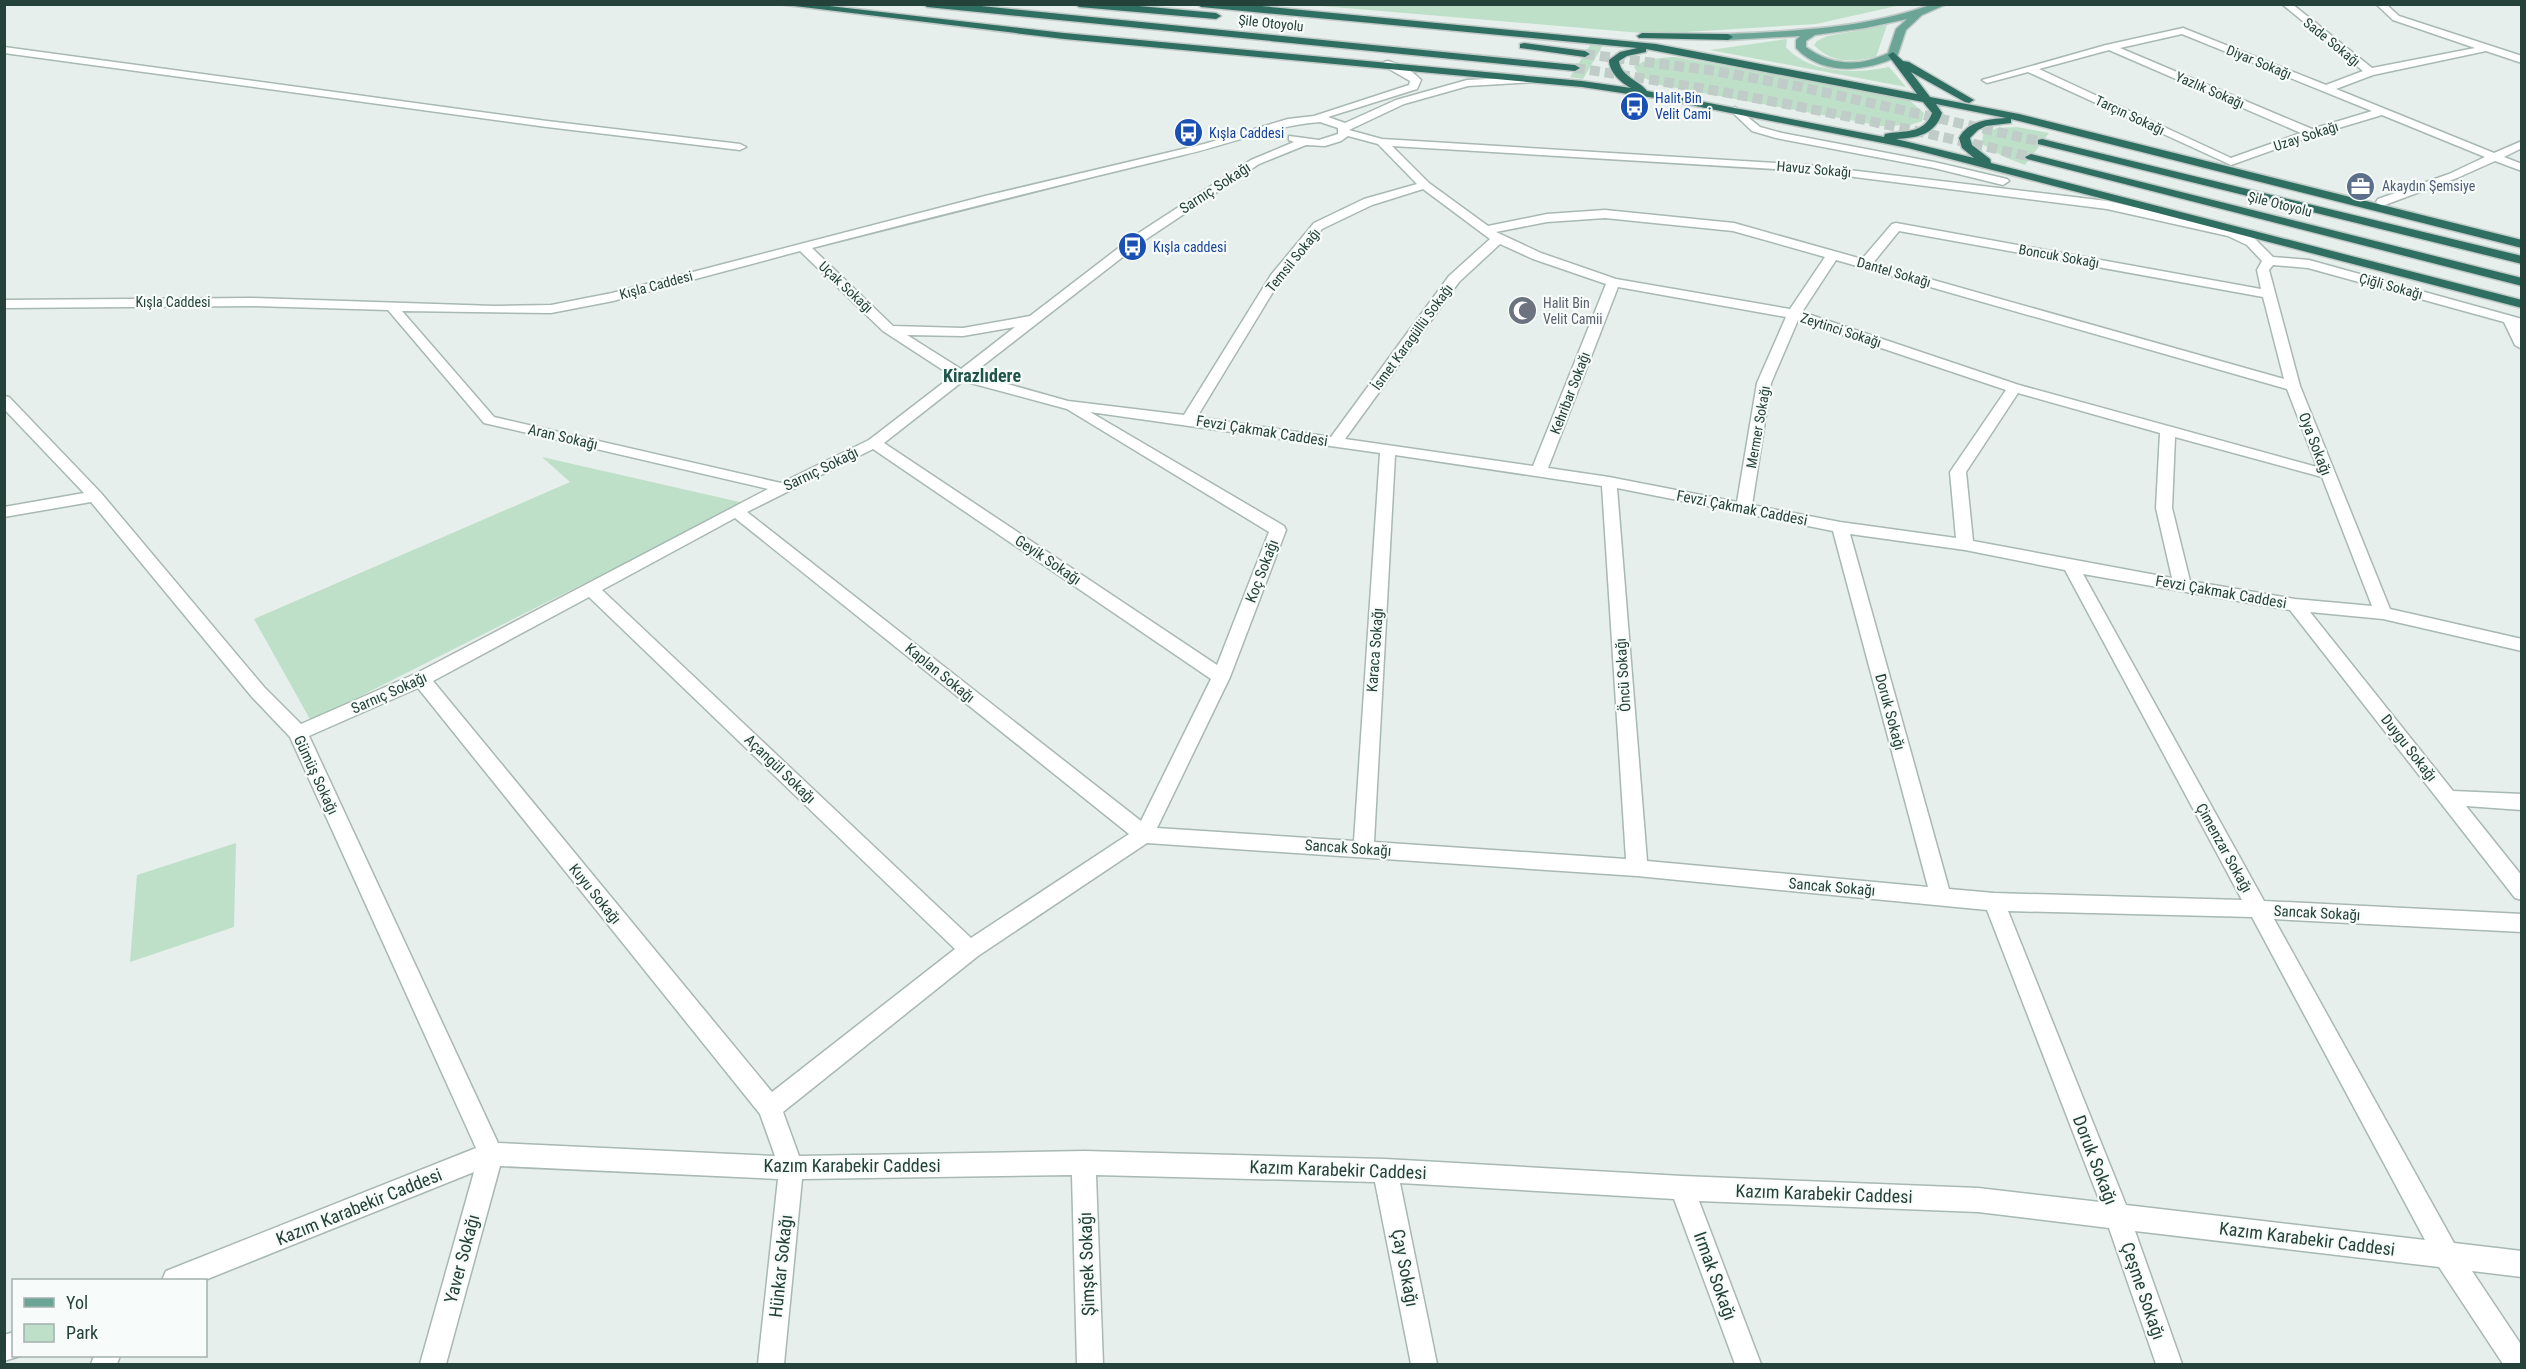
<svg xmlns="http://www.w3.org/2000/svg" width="2526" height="1369" font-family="'Roboto Condensed',sans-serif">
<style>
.green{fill:#bfe0c8}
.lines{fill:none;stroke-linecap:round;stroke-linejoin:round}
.highway-tunnel{stroke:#bfccc8;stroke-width:10;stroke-dasharray:10 5;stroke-linecap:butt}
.minor-casing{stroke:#a8b8b2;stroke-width:3}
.major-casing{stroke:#c2cac8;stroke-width:3}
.highway-casing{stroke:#c2cac8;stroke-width:3}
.minor{fill:#fff;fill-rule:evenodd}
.major{fill:#6aa596;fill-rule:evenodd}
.highway{fill:#2f6f62;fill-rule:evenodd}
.labels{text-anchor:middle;stroke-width:4.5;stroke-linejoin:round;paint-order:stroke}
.far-street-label{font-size:14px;fill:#24423a;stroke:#f7fbf9}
.far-transit-label{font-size:14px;fill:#164399;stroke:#f7fbf9;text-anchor:start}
.far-service-label{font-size:14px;fill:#4e5e75;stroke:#f7fbf9;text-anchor:start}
.far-worship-label{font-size:14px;fill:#5b616d;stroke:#f7fbf9;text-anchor:start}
.street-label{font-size:15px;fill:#24423a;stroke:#f7fbf9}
.far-district-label{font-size:18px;font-weight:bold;fill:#1f5548;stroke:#f7fbf9}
.near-street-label{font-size:18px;fill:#24423a;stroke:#f7fbf9}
</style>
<rect width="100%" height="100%" fill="#e6efeb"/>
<path class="green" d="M1310 5H1901L1816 24 1653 34Z
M1887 25 1876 57C1852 62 1832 64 1814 45L1817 41 1827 36Z
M1787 39 1786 47C1809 74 1858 74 1889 67L1906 87 1710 50Z
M1591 44 1603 45 1583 79 1570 77Z
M1675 57 1907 98 1924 113 1922 121 1910 125 1882 126 1660 85 1640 76 1634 67C1646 58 1660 58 1675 57Z
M2017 127 2049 133 2025 165 2004 157 1982 144 1983 134 1997 128Z
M542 457 744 503 311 721 254 619 570 482Z
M236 843 234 927 130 962 137 875Z"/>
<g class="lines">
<path class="highway-tunnel" d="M1585 54 1715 71 1801 87 2042 142
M1575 68C1729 90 1880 122 2031 157"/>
<defs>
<path id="minor" d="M2282 4H2292L2372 68 2475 48 2393 20 2376 4H2386L2399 16 2522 56V63L2486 51 2373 75 2336 89 2494 153 2522 141V148L2504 157 2522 164V171L2495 161 2457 178 2382 206 2376 202 2378 199 2449 174 2485 157 2382 115 2315 135 2231 165 2028 72 1987 83 1982 80 2106 45 2183 28 2326 85 2363 71ZM2182 34 2372 111 2312 129 2120 48ZM2109 50 2301 133 2231 158 2039 69Z
M4 47 547 121 740 144 746 147 740 150 547 127 4 53Z
M1388 61C1401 65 1412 70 1421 80L1417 89 1328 117 1345 123 1396 100 1467 80 1532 77 1536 78V82L1468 86 1404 104 1349 130 1382 139 1807 165 2107 201 2236 230 2255 239 2273 257 2309 260 2522 319V349L2515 345 2504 322 2308 268 2273 265 2269 270 2300 386 2390 609 2522 639V651L2383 619 2310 612 2453 791 2522 794V810L2466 806 2522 876V900L2515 898 2290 610 2083 574 2264 901 2522 914V932L2274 919 2454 1243 2522 1251V1277L2472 1271 2522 1346V1364H2503L2439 1267 2135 1231 2182 1364H2156L2109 1228 1978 1212 1699 1201 1761 1364H1735L1674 1199 1400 1183 1437 1364H1411L1375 1182 1096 1175 1103 1364H1077L1072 1175 802 1179 784 1364H758L778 1179 500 1166 446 1364H420L474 1172 205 1280H162L166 1271 476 1148 290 737 252 697 91 502 4 517V507L84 493 4 409V396L9 397 101 493 264 687 301 724 415 674 768 489 484 423 388 310 252 306 4 308V300L252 298 495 306 551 305 612 293 985 196 1204 144 1288 119 1314 116 1409 85 1410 81 1384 66V62ZM1320 122 1338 128V134L1319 140 1289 136V140L1294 142 1251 160 1134 236 1030 316 963 328 893 326 812 248C935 216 1059 185 1183 155 1228 145 1274 125 1320 122ZM1348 136 1378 144 1417 184 1364 199 1314 223 1271 275 1184 415 1068 401 972 374 1142 242 1259 164 1306 145 1325 146 1341 141ZM1392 146 1807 171 2107 209 2228 236 2247 245 2262 261 2257 270 2261 289 1896 223 1892 224 1862 259 1734 223 1605 210 1547 214 1488 226 1429 183ZM1423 189 1490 239 1449 276 1331 437 1197 417 1282 277 1322 229 1372 205ZM1605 218 1733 231 1825 257 1790 309 1616 279 1541 253 1496 232 1547 222ZM1899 231 2263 297 2284 379 1873 263ZM1500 244 1533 259 1606 284 1533 466 1345 439 1459 282ZM800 251 883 331 952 376 869 440 781 483 494 417 402 311 551 313 613 301ZM1836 260 2287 389 2317 467 2019 385 1802 312ZM1618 287 1786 317 1757 383 1737 502 1609 477 1548 468ZM1798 320 2006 390 1950 472 1956 538 1840 522 1752 505 1771 383ZM1015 327 961 369 907 335 963 336ZM963 381 1067 409 1269 532 1217 665 884 443ZM2018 393 2160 433 2156 508 2172 578 1973 541 1966 472ZM1090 412 1380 453 1354 841 1157 828 1230 677 1286 530 1284 526ZM2175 437 2322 477 2372 606 2295 599 2190 581 2172 508ZM873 449 1211 679 1141 821 747 512ZM1395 455 1602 486 1626 859 1374 842ZM1617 488 1833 531 1928 887 1647 861ZM735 518 1129 834 971 938 602 590ZM1850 534 1965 550 2065 570 2242 900 1994 893 1949 889ZM589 597 955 949 772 1092 433 681ZM418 688 760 1114 775 1156 498 1143 309 736ZM1147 843 1637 876 1987 910 2100 1202 1978 1188 1682 1176 1385 1159 1084 1151 799 1156 783 1112 978 956ZM2008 911 2252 917 2425 1240 2126 1205Z
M1735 107 1760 127 1782 133 1934 162 2007 179 2009 181 2003 185 1934 168 1776 138 1752 131 1730 110Z
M14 1332V1356H20L4 1361V1335Z
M94 1356H120L117 1364H91Z"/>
<path id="major" d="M1933 4H1947L1922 15 1906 30 1897 57C1865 72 1822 76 1796 48V40L1800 36 1728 40 1723 37 1728 34C1797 31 1867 28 1933 4ZM1907 19 1896 29 1888 53C1860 67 1831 66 1806 47V41L1815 35 1865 28Z"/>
<path id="highway" d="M778 4H812L1064 33 1582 81 1631 88C1621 83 1609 72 1609 60L1620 52 1637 48 1201 7 1197 4H1240L1656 44 1917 94 1888 55 1893 52 1903 61 1909 62 1974 100 1969 103 1965 102 1911 72 1930 97 2019 114 2522 240V248L2011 119V123L1986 126 1978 130 1970 138 1972 145 1990 159 1991 163 2522 300V308L1908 148 1655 98 1582 87 1064 39ZM1646 49 1923 102 1932 113C1924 135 1903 130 1885 134L1884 137 1647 91C1639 80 1621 77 1619 61L1627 56 1646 52ZM1936 104 2006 118C1988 119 1968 121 1959 138L1962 148 1974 158 1896 139C1916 138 1935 135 1942 113Z
M923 4H961L1575 65 1580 68 1575 71 927 7Z
M1075 4H1117L1216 13 1221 16 1216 19 1079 7Z
M1642 33 1728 34 1733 37 1728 40 1639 38 1637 36Z
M1524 43 1585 51 1590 54 1585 57 1520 48V44Z
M2042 139 2522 256V264L2038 144V140Z
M2031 154 2522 278V286L2027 159 2025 157Z"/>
</defs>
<use href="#minor" class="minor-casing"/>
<use href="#major" class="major-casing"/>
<use href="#highway" class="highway-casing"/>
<use href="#minor" class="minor"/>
<use href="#major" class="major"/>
<use href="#highway" class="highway"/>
</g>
<defs>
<symbol id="bus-disc" viewBox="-11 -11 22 22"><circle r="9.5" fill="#1a4fb4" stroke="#f7fbf9"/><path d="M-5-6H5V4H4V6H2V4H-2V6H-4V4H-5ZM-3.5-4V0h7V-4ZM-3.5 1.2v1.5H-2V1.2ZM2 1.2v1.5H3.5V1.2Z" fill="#fff"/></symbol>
<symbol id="office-disc" viewBox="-11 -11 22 22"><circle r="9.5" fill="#5c6f8a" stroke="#f7fbf9"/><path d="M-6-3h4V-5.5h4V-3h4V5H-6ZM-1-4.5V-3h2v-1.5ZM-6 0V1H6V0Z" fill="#fff"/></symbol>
<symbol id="mosque-disc" viewBox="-11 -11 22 22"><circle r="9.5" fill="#6b7280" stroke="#f7fbf9"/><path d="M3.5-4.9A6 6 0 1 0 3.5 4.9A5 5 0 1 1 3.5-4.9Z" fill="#fff"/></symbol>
</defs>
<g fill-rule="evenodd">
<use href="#bus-disc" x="1618" y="90" width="33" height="33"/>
<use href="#bus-disc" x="1172" y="116" width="33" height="33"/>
<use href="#office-disc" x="2344" y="170" width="33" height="33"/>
<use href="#bus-disc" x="1116" y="230" width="33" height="33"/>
<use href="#mosque-disc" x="1506" y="294" width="33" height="33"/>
</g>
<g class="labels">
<g class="far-street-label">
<text transform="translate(1271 23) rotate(6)" y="5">Şile Otoyolu</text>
<text transform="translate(2332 42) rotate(39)" y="5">Sade Sokağı</text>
<text transform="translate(2259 62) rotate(22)" y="5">Diyar Sokağı</text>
<text transform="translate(2210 90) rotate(23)" y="5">Yazlık Sokağı</text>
<text transform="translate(2130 115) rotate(25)" y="5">Tarçın Sokağı</text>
<text transform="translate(2306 136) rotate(-18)" y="5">Uzay Sokağı</text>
<text transform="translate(1814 169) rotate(5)" y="5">Havuz Sokağı</text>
<text transform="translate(2280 204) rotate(14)" y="5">Şile Otoyolu</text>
<text transform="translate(2059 256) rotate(10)" y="5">Boncuk Sokağı</text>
<text transform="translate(1293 260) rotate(-51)" y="5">Temsil Sokağı</text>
<text transform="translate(1894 272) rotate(16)" y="5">Dantel Sokağı</text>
<text transform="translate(656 285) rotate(-15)" y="5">Kışla Caddesi</text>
<text transform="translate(2391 286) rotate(15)" y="5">Çiğli Sokağı</text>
<text transform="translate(846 287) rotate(43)" y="5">Uçak Sokağı</text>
<text x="173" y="307">Kışla Caddesi</text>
<text transform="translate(1841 330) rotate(18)" y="5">Zeytinci Sokağı</text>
<text transform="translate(1412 337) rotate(-54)" y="5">İsmet Karagüllü Sokağı</text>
<text transform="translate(1570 393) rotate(-69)" y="5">Kehribar Sokağı</text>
<text transform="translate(1758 427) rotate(-80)" y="5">Mermer Sokağı</text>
</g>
<g class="far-transit-label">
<text x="1655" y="103">Halit Bin<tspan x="1655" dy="16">Velit Cami</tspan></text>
<text x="1209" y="138">Kışla Caddesi</text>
<text x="1153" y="252">Kışla caddesi</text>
</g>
<g class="far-service-label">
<text x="2382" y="191">Akaydın Şemsiye</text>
</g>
<g class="far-worship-label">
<text x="1543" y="308">Halit Bin<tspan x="1543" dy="16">Velit Camii</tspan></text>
</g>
<g class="street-label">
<text transform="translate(1215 188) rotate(-33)" y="5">Sarnıç Sokağı</text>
<text transform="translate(1262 431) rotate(9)" y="5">Fevzi Çakmak Caddesi</text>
<text transform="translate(563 437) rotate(13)" y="5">Aran Sokağı</text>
<text transform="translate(2315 444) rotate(69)" y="5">Oya Sokağı</text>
<text transform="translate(821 469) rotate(-26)" y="5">Sarnıç Sokağı</text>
<text transform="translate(1742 508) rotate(11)" y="5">Fevzi Çakmak Caddesi</text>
<text transform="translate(1048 560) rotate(34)" y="5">Geyik Sokağı</text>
<text transform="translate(1262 571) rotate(-69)" y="5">Koç Sokağı</text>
<text transform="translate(2221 592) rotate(10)" y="5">Fevzi Çakmak Caddesi</text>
<text transform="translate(1375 650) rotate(-86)" y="5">Karaca Sokağı</text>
<text transform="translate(940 673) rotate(39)" y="5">Kaplan Sokağı</text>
<text transform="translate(1623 675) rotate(-94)" y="5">Öncü Sokağı</text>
<text transform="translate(389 693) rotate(-24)" y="5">Sarnıç Sokağı</text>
<text transform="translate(1890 712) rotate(75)" y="5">Doruk Sokağı</text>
<text transform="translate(2409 748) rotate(52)" y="5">Duygu Sokağı</text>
<text transform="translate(780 769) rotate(44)" y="5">Açangül Sokağı</text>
<text transform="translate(316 775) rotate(65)" y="5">Gümüş Sokağı</text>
<text transform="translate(1348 848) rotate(4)" y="5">Sancak Sokağı</text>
<text transform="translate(2224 848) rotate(61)" y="5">Çimenzar Sokağı</text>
<text transform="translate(1832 887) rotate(5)" y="5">Sancak Sokağı</text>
<text transform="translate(595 894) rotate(51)" y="5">Kuyu Sokağı</text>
<text transform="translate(2317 913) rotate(3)" y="5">Sancak Sokağı</text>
</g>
<g class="far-district-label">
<text x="982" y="382">Kirazlıdere</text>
</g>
<g class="near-street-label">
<text transform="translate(2095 1160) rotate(69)" y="6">Doruk Sokağı</text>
<text x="852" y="1172">Kazım Karabekir Caddesi</text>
<text transform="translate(1338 1170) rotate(2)" y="6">Kazım Karabekir Caddesi</text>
<text transform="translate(1824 1194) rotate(2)" y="6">Kazım Karabekir Caddesi</text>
<text transform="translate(359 1207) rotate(-22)" y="6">Kazım Karabekir Caddesi</text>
<text transform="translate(2307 1239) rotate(7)" y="6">Kazım Karabekir Caddesi</text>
<text transform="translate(462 1259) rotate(-75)" y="6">Yaver Sokağı</text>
<text transform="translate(1087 1264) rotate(-92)" y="6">Şimşek Sokağı</text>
<text transform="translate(781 1266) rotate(-84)" y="6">Hünkar Sokağı</text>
<text transform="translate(1405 1268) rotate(79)" y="6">Çay Sokağı</text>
<text transform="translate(1715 1276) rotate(70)" y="6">Irmak Sokağı</text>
<text transform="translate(2143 1291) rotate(71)" y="6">Çeşme Sokağı</text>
</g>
</g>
<rect width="2526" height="1369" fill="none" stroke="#24423a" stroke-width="12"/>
<rect x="12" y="1279" width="195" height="78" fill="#f7fbf9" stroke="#a3b1ad" stroke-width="1.5"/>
<rect x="24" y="1298" width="30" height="9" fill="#6aa596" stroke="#a3b1ad" stroke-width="1.5"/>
<text x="66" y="1309" font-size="18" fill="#24423a">Yol</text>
<rect x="24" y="1324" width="30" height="18" fill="#bfe0c8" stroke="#a3b1ad" stroke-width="1.5"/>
<text x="66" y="1339" font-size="18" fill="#24423a">Park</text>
</svg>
